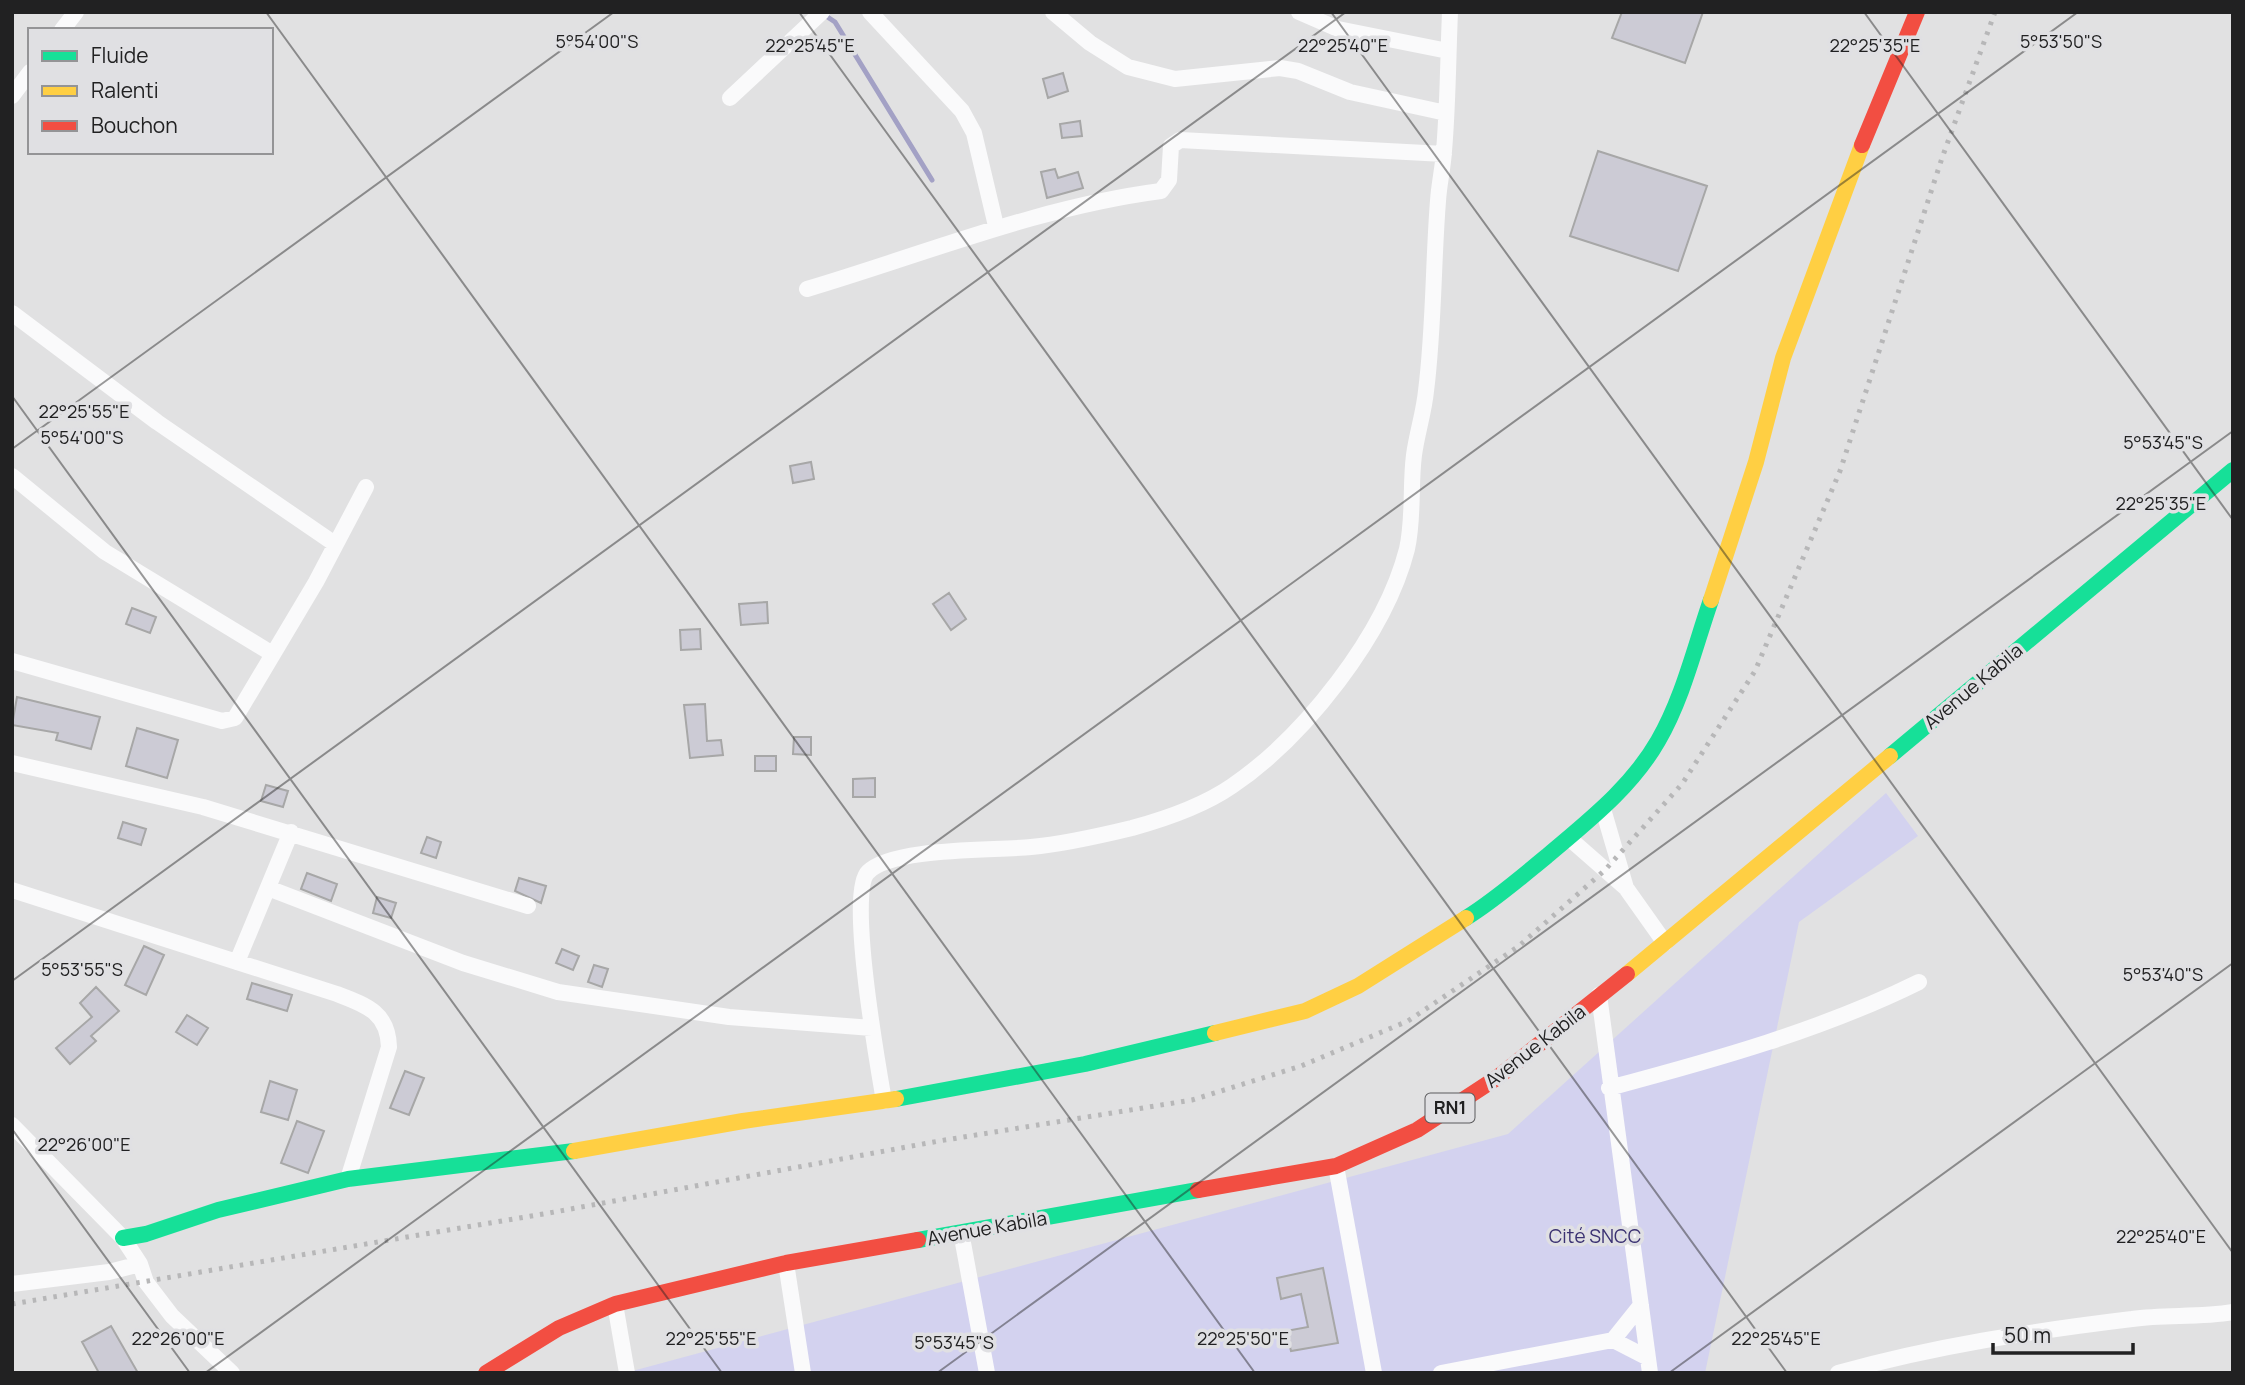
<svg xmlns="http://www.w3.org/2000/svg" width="2245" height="1385" font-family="Manrope,sans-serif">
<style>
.green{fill:#d3d2ef}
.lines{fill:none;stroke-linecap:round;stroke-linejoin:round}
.stream{stroke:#a3a1c5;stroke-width:5}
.building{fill:#cccbd5;stroke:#a7a7a7;stroke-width:2}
.street{stroke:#fafafb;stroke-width:16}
.fast{stroke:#16e098;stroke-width:16}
.slow{stroke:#ffcf43;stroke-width:16}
.jam{stroke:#f24e42;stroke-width:16}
.rail{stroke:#b7b7b8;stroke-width:5;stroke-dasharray:3.5 7;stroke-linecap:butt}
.ticks{fill:none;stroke:#212122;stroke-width:2;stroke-opacity:0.45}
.labels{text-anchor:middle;stroke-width:7;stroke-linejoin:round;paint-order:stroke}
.shield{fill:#e0e0e3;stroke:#5a5a5c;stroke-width:2}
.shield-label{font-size:18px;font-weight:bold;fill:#212122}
.street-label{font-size:19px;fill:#212122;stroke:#e0e0e3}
.park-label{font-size:19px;fill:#3b3272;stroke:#e0e0e3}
.ticks-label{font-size:18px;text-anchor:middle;fill:#212122;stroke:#e0e0e3;stroke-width:7;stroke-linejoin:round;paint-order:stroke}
</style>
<rect width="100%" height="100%" fill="#e1e1e2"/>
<path class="green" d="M1886 793 1918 836 1799 922 1705 1373H625L1508 1134Z"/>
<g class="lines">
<path class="stream" d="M823 14 835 22 932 180"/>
</g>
<path class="building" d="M1622 12H1703L1685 63 1612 38Z
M1063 73 1068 91 1048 98 1043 79Z
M1080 121 1082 136 1062 138 1060 124Z
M1598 151 1707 186 1678 271 1570 236Z
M1055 169 1058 178 1078 172 1083 188 1047 198 1041 172Z
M811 462 814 479 793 483 790 466Z
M949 593 966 619 951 630 933 604Z
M767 602 768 623 741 625 739 604Z
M132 608 156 617 150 633 126 624Z
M700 629 701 649 681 650 680 630Z
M17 697 100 717 91 749 56 740 58 733 12 725Z
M705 704 707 741 721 740 723 755 690 758 684 705Z
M137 728 178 740 167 778 126 766Z
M794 737H811V755L793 754Z
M755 756H776V771H755Z
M875 778V797H853V779Z
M266 785 288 791 283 807 261 801Z
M123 822 146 829 141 845 118 838Z
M427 837 441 842 436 858 421 853Z
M307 873 337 884 331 901 301 889Z
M519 878 546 886 541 903 515 891Z
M377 897 396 903 391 918 373 913Z
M144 946 164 955 146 995 125 985Z
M562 949 579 956 573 970 556 963Z
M594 965 608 969 602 987 588 982Z
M252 983 292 995 287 1011 247 999Z
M96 987 119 1011 91 1036 96 1041 70 1064 56 1048 92 1017 80 1003Z
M187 1015 208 1028 197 1045 176 1032Z
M405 1071 424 1078 409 1115 390 1108Z
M270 1081 297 1090 288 1120 261 1112Z
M297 1121 324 1131 308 1173 281 1163Z
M1323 1268 1338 1343 1291 1351 1286 1331 1308 1327 1301 1294 1281 1299 1277 1278Z
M111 1326 138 1373H99L82 1342Z"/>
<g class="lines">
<path class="street" d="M870 12 962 111 974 133 996 226
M1053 12 1090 43 1128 67 1175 79 1280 68 1298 71 1350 92 1446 113
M1299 12 1338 29 1448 51
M62 30 76 12
M12 96 30 72
M730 98 822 12
M807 289C925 254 1038 207 1161 191L1169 180 1171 146 1180 140 1444 154
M12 313 157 422 335 544
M12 476 105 552 271 653
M12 661 222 721 235 718 316 582 366 487
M12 763 203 807 528 906
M1603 809 1626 888
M1570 839 1626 888 1665 943
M268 888 463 963 558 992 729 1017 872 1028
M12 890 337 994C366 1005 388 1012 389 1047L348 1179
M237 962 291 832
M1599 995 1650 1373
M1609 1088C1714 1060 1822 1030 1919 982
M884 1101C878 1066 847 892 868 872 893 847 994 851 1031 847 1065 844 1099 836 1132 828 1165 819 1203 806 1232 786 1304 737 1385 635 1407 549 1414 518 1410 486 1414 455 1417 433 1424 412 1426 391 1434 328 1433 264 1438 201 1439 184 1443 168 1444 151 1448 105 1448 58 1450 12
M12 1125 123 1238 140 1264 146 1282 172 1316 232 1373
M1336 1166 1374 1373
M961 1232 987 1373
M786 1263 803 1373
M12 1284 109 1272 140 1264
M615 1304 627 1373
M1613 1340 1648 1358
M1441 1373 1613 1340 1641 1305
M1838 1373C1934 1346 2033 1331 2132 1319 2166 1314 2197 1318 2233 1312"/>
<path class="fast" d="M1890 756 2233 470
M1466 918C1495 900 1520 878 1547 856 1588 821 1631 788 1658 741 1683 698 1695 646 1711 600
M896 1099 1085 1064 1215 1033
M123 1238 146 1234 218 1210 348 1179 574 1151
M918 1240 1198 1190"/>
<path class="slow" d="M1711 600 1756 462 1783 358 1862 145
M1627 974 1890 756
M1215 1033 1305 1011 1358 986 1466 918
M574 1151 743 1121 896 1099"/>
<path class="jam" d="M1862 145 1917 12
M1198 1190 1336 1166 1417 1130 1498 1077 1627 974
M486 1373 559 1328 615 1304 786 1263 918 1240"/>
<path class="rail" d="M12 1304 549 1213 939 1141 1192 1100 1301 1066 1408 1021 1519 946 1605 870 1682 784 1755 671 1840 471 1942 158 1995 12"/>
</g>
<path class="ticks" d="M266 12 1255 1373M799 12 1787 1373M1331 12 2233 1253M1864 12 2233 520M12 396 722 1373M12 449 614 12M12 981 1346 12M12 1129 190 1373M205 1373 2078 12M937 1373 2233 431M1669 1373 2233 963"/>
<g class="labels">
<rect class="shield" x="1425.5" y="1093.5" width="49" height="29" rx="5"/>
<g class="shield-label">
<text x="1450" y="1114">RN1</text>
</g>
<g class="street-label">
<text transform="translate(1973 686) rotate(-40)" y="7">Avenue Kabila</text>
<text transform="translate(1535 1046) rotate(-38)" y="7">Avenue Kabila</text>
<text transform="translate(987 1228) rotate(-10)" y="7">Avenue Kabila</text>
</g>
<g class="park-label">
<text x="1595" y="1243">Cité SNCC</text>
</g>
</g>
<g class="ticks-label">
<text x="597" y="48">5°54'00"S</text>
<text x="2061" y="48">5°53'50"S</text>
<text x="810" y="52">22°25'45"E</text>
<text x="1343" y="52">22°25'40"E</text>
<text x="1875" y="52">22°25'35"E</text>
<text x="84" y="418">22°25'55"E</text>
<text x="82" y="444">5°54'00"S</text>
<text x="2163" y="449">5°53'45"S</text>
<text x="2161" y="510">22°25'35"E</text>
<text x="82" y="976">5°53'55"S</text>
<text x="2163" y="981">5°53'40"S</text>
<text x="84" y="1151">22°26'00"E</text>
<text x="2161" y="1243">22°25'40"E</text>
<text x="178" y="1345">22°26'00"E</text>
<text x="711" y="1345">22°25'55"E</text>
<text x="1243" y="1345">22°25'50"E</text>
<text x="1776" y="1345">22°25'45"E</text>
<text x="954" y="1349">5°53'45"S</text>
</g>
<rect width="2245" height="1385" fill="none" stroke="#212122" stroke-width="28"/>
<rect x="28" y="28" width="245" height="126" fill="#e0e0e3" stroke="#949496" stroke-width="2"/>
<rect x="42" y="51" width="35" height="10" fill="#16e098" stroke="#949496" stroke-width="2"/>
<text x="91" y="63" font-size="21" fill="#212122">Fluide</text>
<rect x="42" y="86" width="35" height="10" fill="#ffcf43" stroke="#949496" stroke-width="2"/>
<text x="91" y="98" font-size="21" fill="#212122">Ralenti</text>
<rect x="42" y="121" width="35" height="10" fill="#f24e42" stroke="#949496" stroke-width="2"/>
<text x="91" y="133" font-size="21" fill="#212122">Bouchon</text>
<path d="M1993 1343v10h140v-10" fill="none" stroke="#212122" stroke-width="3.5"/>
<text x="2004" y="1343" font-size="21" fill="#212122" stroke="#e0e0e3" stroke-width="5" paint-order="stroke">50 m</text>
</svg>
